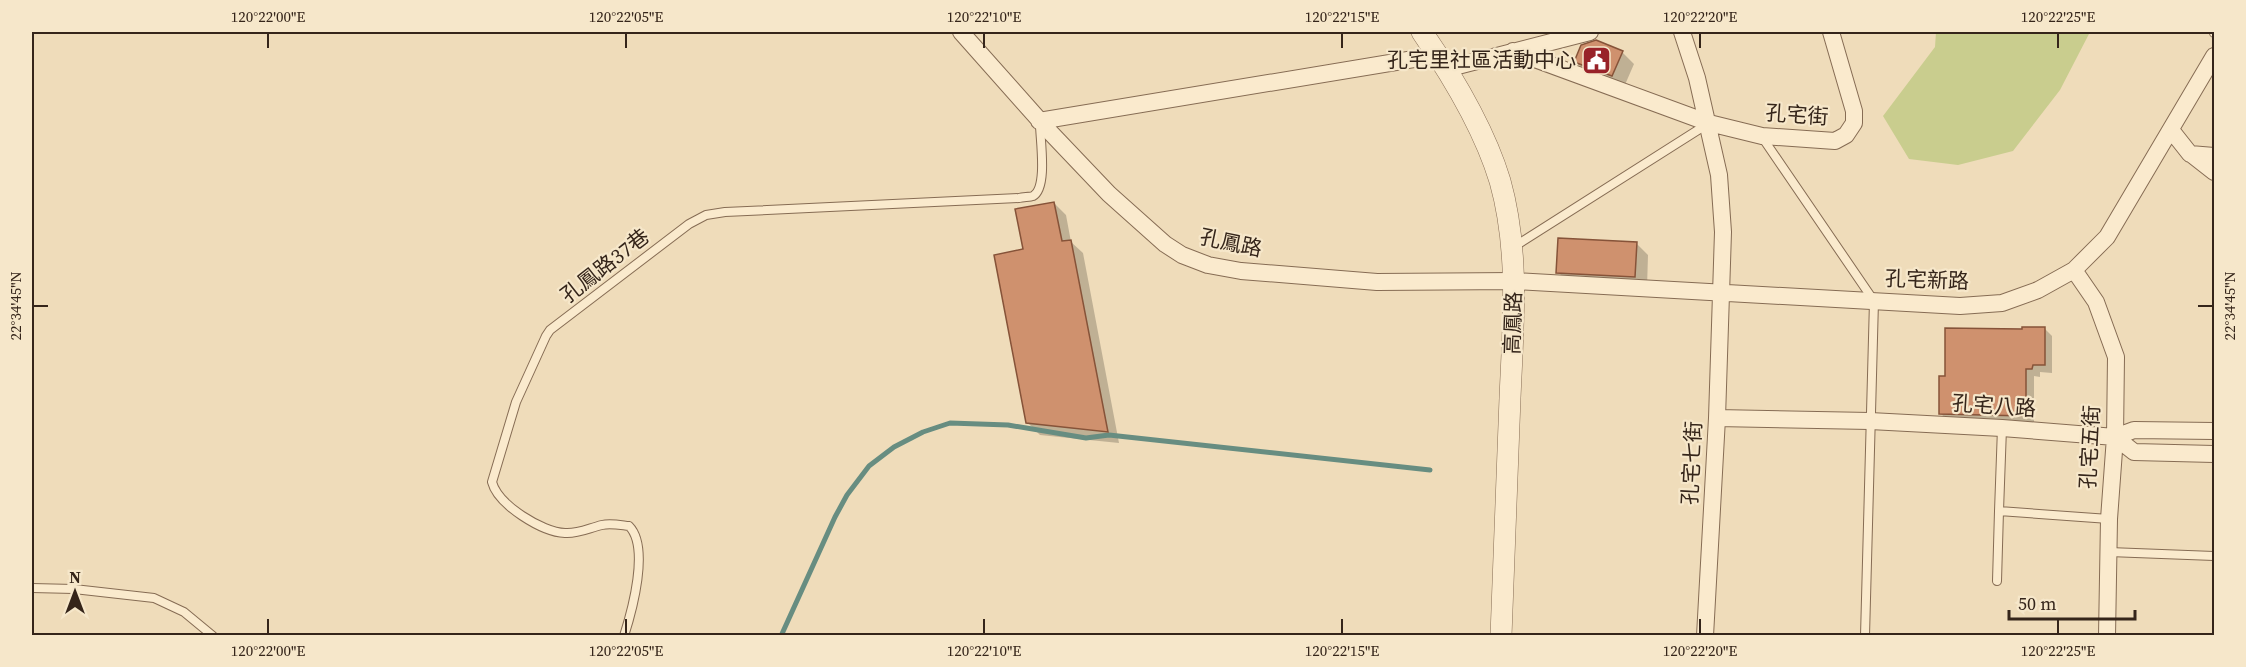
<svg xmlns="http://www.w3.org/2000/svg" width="2246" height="667" font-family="'Source Serif 4','Noto Sans TC',serif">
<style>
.green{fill:#c9cd8e}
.shadow{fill:#0003}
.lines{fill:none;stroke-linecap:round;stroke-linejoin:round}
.stream{stroke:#678d81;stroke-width:5}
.building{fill:#cf916e;stroke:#865339;stroke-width:1.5}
.service-casing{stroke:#866c54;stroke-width:10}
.minor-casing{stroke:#866c54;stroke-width:18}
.tertiary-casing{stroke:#866c54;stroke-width:22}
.service{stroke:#faeacd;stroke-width:8}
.minor{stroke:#faeacd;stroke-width:16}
.tertiary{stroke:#faeacd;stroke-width:21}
.ticks{fill:none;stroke:#35251a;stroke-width:2}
.labels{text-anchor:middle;stroke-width:4.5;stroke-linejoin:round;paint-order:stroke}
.poi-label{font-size:21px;fill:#35251a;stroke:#f6e7ca;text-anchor:end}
.street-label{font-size:21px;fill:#35251a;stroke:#f6e7ca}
.neatline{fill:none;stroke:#35251a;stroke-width:2}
.ticks-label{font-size:15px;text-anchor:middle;fill:#35251a}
</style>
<rect width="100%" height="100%" fill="#efdcba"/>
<path class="green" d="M1936 32H2090L2060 90 2013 151 1958 165 1909 159 1883 116 1935 47Z"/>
<path class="shadow" d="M1622 52 1634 64 1624 87 1587 74 1576 62Z
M1054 203 1066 215 1071 242 1083 253 1119 443 1040 435 1027 422 1025 250Z
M1636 243 1648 255 1647 288 1570 284 1558 272Z
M2044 328 2052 336V373L2040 372V377L2034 376V423L1949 421 1941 414 1946 377 2023 330Z"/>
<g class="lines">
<path class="stream" d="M781 636 835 517 847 495 869 466 894 447 923 432 950 423 1008 425 1086 438 1109 435 1430 470"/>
</g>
<path class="building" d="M1596 40 1623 51 1612 76 1574 62 1581 45Z
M1054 202 1062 241 1071 240 1108 432 1026 423 994 255 1023 249 1015 209Z
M1558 238 1637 242 1635 277 1556 273Z
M2022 327H2045V365H2033L2032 369H2026V416L1939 414V376H1945V328L2022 329Z"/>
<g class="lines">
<defs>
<path id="service" d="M2214 32V33
M1762 137 1874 301 1865 636
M1512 248 1709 123
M2002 428 1999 511 2109 519
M2109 552 2214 556
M1997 581 1999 511
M32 588 74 589 154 598 184 612 213 636
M624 636C632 611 650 547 629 526 620 525 610 523 602 525 589 528 578 534 565 533 542 532 498 505 492 482L516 402 546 336 550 330 689 224 706 215 725 212 1019 198C1023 197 1030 197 1033 196 1048 188 1040 139 1040 124"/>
<path id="minor" d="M961 32 1049 131 1109 194 1165 244 1182 255 1208 265 1241 271 1377 282 1514 281 1960 306 2002 303 2038 290 2074 270 2107 237 2214 56
M1682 32 1697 78 1719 175 1723 232 1717 418 1705 636
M1513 51 1709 123 1762 136 1835 141 1846 135 1854 123V111L1831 32
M1446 69 1590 32
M1039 121 1438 55
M2171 130 2190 154 2214 156
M2191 154 2214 172
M2074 270 2096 302 2116 357 2115 437 2109 519 2107 636
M1717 418 1870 421 2002 428 2115 437 2134 430 2214 431
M2115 437 2134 452 2214 454"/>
<path id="tertiary" d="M1422 32C1453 77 1484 128 1500 181 1520 252 1513 326 1510 398 1507 477 1504 556 1501 636"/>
</defs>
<use href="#service" class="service-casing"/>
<use href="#minor" class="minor-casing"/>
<use href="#tertiary" class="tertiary-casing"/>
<use href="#service" class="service"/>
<use href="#minor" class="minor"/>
<use href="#tertiary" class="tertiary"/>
</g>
<path class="ticks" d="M268 33V48M626 33V48M984 33V48M1342 33V48M1700 33V48M2058 33V48M33 306H48M2198 306H2213M268 619V634M626 619V634M984 619V634M1342 619V634M1700 619V634M2058 619V634"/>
<defs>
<symbol id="civic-square" viewBox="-11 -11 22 22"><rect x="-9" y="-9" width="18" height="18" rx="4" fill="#982229" stroke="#f6e7ca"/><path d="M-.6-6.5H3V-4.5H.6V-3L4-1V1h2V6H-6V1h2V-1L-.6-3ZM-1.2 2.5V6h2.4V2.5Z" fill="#fff"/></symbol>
</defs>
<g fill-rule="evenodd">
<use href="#civic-square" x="1580" y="44" width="33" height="33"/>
</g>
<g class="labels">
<g class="poi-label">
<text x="1576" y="67">孔宅里社區活動中心</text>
</g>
<g class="street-label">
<text transform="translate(1797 115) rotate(4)" y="7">孔宅街</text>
<text transform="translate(1231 243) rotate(12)" y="7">孔鳳路</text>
<text transform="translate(605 266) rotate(-38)" y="7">孔鳳路37巷</text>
<text transform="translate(1927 280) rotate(2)" y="7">孔宅新路</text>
<text transform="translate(1513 323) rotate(-88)" y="7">高鳳路</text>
<text transform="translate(1994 406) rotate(4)" y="7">孔宅八路</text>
<text transform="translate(2090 447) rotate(-87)" y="7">孔宅五街</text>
<text transform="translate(1692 463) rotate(-87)" y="7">孔宅七街</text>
</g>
</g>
<rect width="2246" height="667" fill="none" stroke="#f6e7ca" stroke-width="66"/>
<g transform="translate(75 592)" stroke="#f6e7ca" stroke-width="4.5" paint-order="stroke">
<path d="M0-4.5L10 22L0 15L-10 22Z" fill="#35251a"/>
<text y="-9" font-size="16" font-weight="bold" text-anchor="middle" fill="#35251a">N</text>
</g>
<path d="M2009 610v9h126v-9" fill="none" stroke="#35251a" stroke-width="3"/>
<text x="2018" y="610" font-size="18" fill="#35251a" stroke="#f6e7ca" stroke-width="4.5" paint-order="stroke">50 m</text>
<rect x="33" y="33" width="2180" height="601" class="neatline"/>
<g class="ticks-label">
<text x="268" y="22">120°22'00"E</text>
<text x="626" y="22">120°22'05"E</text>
<text x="984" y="22">120°22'10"E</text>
<text x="1342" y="22">120°22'15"E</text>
<text x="1700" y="22">120°22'20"E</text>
<text x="2058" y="22">120°22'25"E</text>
<text transform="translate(16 306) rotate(-90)" y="5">22°34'45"N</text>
<text transform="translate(2230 306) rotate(-90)" y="5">22°34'45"N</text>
<text x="268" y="656">120°22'00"E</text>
<text x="626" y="656">120°22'05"E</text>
<text x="984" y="656">120°22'10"E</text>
<text x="1342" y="656">120°22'15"E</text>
<text x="1700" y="656">120°22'20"E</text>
<text x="2058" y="656">120°22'25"E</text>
</g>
</svg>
